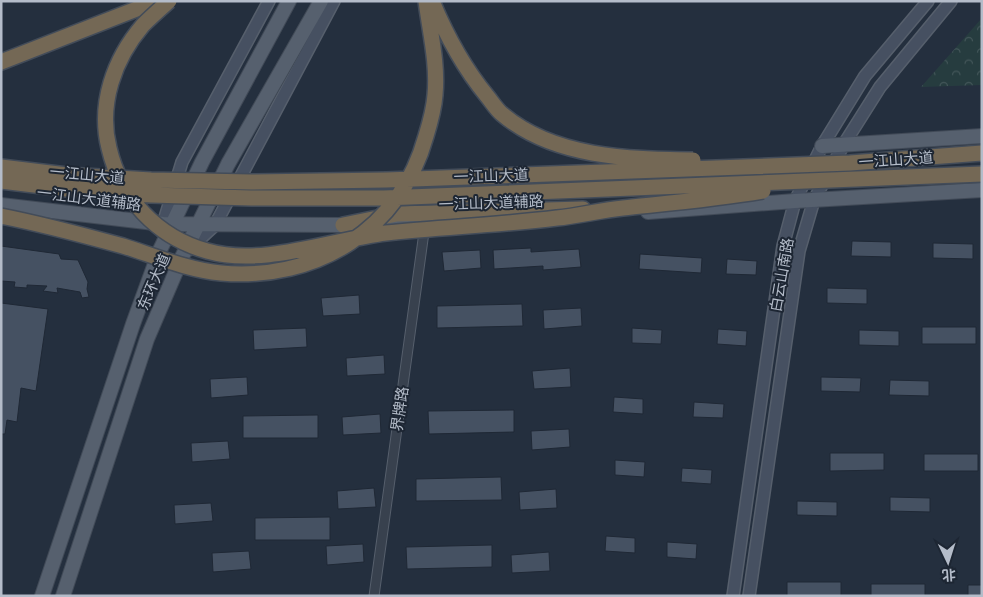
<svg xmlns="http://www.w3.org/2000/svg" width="983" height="597" font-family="Manrope,'Noto Sans SC',sans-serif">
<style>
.park{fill:url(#park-crowns)}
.building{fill:#455162;stroke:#1f2835}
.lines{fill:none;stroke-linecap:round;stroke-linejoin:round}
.street-casing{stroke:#565f6c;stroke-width:11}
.secondary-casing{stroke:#565f6c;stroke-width:14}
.primary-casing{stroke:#414a57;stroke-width:16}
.highway-casing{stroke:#434c59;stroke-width:18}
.street{stroke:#38414e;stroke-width:9}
.secondary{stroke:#465061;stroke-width:11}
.primary{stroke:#56606e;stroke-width:14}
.highway{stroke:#746855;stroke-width:15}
.highway-bridge-casing{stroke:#434c59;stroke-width:18;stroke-linecap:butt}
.highway-bridge{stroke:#746855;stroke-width:15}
.labels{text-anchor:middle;stroke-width:4;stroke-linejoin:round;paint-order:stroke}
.street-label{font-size:15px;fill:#b4bcc9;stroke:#1d2633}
</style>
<defs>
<pattern id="park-crowns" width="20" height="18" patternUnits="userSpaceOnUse" patternTransform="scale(1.25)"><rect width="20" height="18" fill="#263c3f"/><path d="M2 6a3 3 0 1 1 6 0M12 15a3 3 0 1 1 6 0" fill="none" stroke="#435659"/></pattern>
</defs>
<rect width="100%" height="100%" fill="#242f3e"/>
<path class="park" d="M982 18V85L921 87Z"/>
<path class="building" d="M852 241 891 242V257L851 256Z
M933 243 973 244V259L933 258Z
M1 246 59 254 61 259 78 260 88 282 87 289 89 297 82 298 80 292 57 288 58 293 43 291 47 286 27 285V288L14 287 15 282 1 281Z
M531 248V252L579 249 581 267 543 270V266L494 269 493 250Z
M480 250 481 268 444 271 442 252Z
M640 254 702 258 701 273 639 269Z
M727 259 757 261 756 275 726 274Z
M827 288 867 289V304L827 303Z
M359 295 360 314 323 316 321 298Z
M1 303 48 309 36 391 21 388 17 422 7 420 5 434H1Z
M522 304 523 326 437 328V306Z
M581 308 582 326 544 329 543 310Z
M922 327H976V344H922Z
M306 328 307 347 254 350 253 330Z
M632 328 662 330 661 344 632 343Z
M718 329 747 331 746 346 717 344Z
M859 330 899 331V346L859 345Z
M384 355 385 374 347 376 346 358Z
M570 368 571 387 534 389 532 371Z
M247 377 248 395 211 398 210 379Z
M821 377 861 378 860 392 821 391Z
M890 380 929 381V396L889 395Z
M614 397 643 399V414L613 412Z
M694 402 724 404 723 418 693 417Z
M514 410V432L429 434 428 411Z
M380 414 381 433 343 435 342 417Z
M318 415V438H243V416Z
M569 429 570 447 532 450 531 431Z
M228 441 230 459 192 462 191 443Z
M830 453H884V470L830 471Z
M924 454H978V471H924Z
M615 460 645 462 644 477 615 475Z
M682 468 712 470 711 484 681 482Z
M501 477 502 500 416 501V479Z
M374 488 376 507 338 509 337 491Z
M556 489 557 508 520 510 519 492Z
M890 497 930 498V512L890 511Z
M797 501 837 502V516L797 515Z
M211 503 213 521 175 524 174 505Z
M330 517V540H255V518Z
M606 536 635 538V553L605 551Z
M667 542 697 544 696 559 667 557Z
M363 544 364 562 327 565 326 546Z
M492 545V567L407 569 406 547Z
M249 551 251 569 213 572 212 553Z
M549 552 550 571 512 573 511 555Z
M787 582H841V596H787Z
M871 584H925V596H871Z
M968 585H982V596H968Z"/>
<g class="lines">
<defs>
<path id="street" d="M374 596 425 225"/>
<path id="secondary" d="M162 232 163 224 182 162 269 1
M188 250 215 225 334 1
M733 596 783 246 795 201 822 146 865 76 928 1
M749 596 799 251 814 200 844 144 880 87 951 1"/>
<path id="primary" d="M822 146 982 136
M1 205 163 224 343 225 432 222
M648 212 795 201 982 190
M42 596 133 324 160 250 202 162 289 1
M63 596 147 339 183 255 228 164 321 1"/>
<path id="highway" d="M1 62 157 1
M343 225 397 214 583 209"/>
</defs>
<use href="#street" class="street-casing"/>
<use href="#secondary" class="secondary-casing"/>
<use href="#primary" class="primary-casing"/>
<use href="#highway" class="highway-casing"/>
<use href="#street" class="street"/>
<use href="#secondary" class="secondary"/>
<use href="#primary" class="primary"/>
<use href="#highway" class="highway"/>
<defs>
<path id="highway-bridge" d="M169 1C160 9 151 17 143 25 114 59 98 104 109 148 121 199 157 237 207 251 262 267 331 240 386 233 443 227 501 225 557 218 579 216 601 210 623 208 670 203 716 199 763 191
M432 1C446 35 464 68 487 96 492 102 496 109 502 114 554 158 629 159 693 160
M1 167 67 175 151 180 251 182 386 180 850 163 982 153
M1 181 67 189 151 195 251 198H384L982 174
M1 216C42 224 83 235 123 246 155 256 188 270 221 273 317 281 400 230 426 136 430 123 434 109 435 95 438 64 430 32 426 1"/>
</defs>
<use href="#highway-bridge" class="highway-bridge-casing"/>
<use href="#highway-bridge" class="highway-bridge"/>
</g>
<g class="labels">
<g class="street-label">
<text transform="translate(896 160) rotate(-4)" y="5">一江山大道</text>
<text transform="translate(87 175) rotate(5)" y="5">一江山大道</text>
<text transform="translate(491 176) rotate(-2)" y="5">一江山大道</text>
<text transform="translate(89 199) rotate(7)" y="5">一江山大道辅路</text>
<text transform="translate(491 203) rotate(-2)" y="5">一江山大道辅路</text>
<text transform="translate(782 275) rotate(-80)" y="5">白云山南路</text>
<text transform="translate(154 282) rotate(-67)" y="5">东环大道</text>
<text transform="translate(400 409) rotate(-82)" y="5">界牌路</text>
</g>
</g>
<rect width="983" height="597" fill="none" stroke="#b4bcc9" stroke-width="5"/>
<g transform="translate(948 562) rotate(176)" stroke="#1d2633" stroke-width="4" paint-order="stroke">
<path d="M0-4L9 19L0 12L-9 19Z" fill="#b4bcc9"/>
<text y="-8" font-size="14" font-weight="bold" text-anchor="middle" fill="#b4bcc9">北</text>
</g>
</svg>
